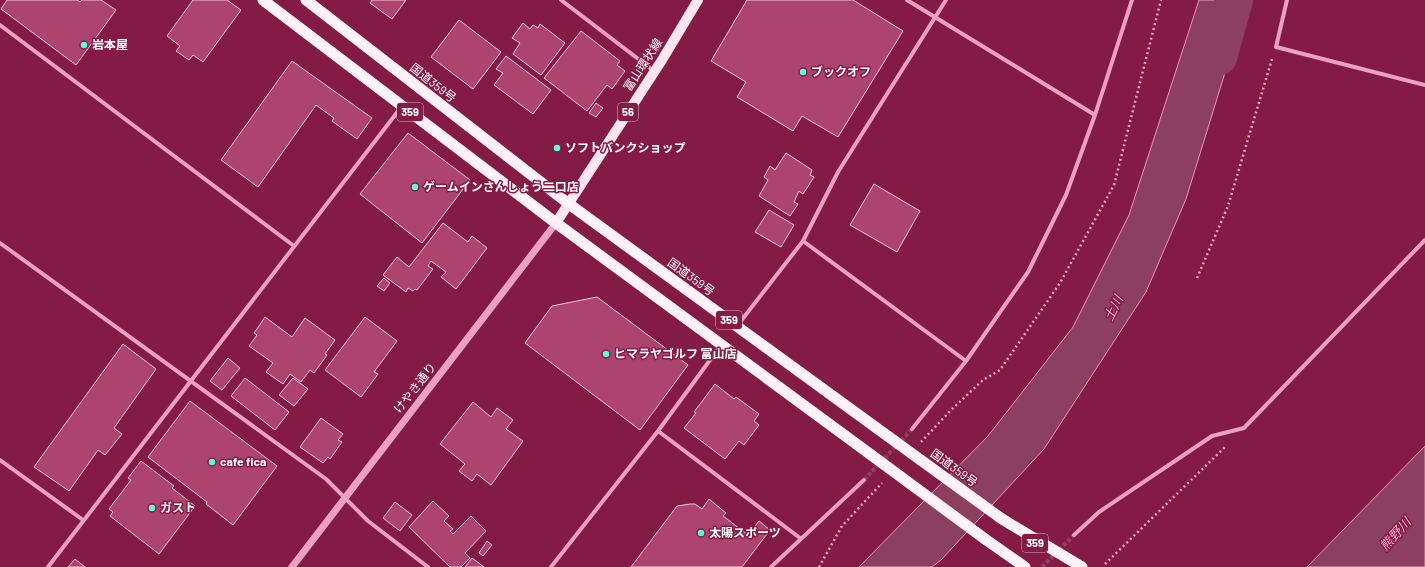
<svg xmlns="http://www.w3.org/2000/svg" width="1425" height="567" font-family="Barlow,'Noto Sans JP',sans-serif">
<style>
.water{fill:#8c405f;stroke:#ed94ba}
.lines{fill:none;stroke-linecap:round;stroke-linejoin:round}
.river{stroke:#8c405f;stroke-width:38}
.building{fill:#ac446f;stroke:#f8c5da}
.minor-tunnel{stroke:#963d61;stroke-width:4;stroke-dasharray:4 2;stroke-linecap:butt}
.path{stroke:#eba1bf;stroke-width:2.5;stroke-dasharray:2 3;stroke-linecap:butt}
.minor{stroke:#eba1bf;stroke-width:4}
.tertiary{stroke:#eba1bf;stroke-width:7}
.primary{stroke:#ffe5ee;stroke-width:10}
.trunk{stroke:#fff2f6;stroke-width:11}
.trunk-bridge{stroke:#fff2f6;stroke-width:11}
.poi-dot{fill:#5dfcd4;stroke:#831b45;stroke-width:1.5}
.labels{text-anchor:middle;stroke-width:3;stroke-linejoin:round;paint-order:stroke}
.shield{fill:#831b45;stroke:#dabbc7;stroke-width:1}
.shield-label{font-size:11px;font-weight:bold;fill:#fff}
.poi-label{font-size:12px;font-weight:bold;fill:#fff;stroke:#831b45;text-anchor:start}
.street-label{font-size:12px;fill:#fff;stroke:#831b45}
.water-label{font-size:13px;font-style:italic;fill:#f2acca;stroke:#831b45}
</style>
<rect width="100%" height="100%" fill="#831b45"/>
<path class="water" d="M1199 0H1217L1244 11 1186 199 1146 292 1044 449 941 560 932 567H859L988 436 1073 327 1129 215Z
M1425 446V567H1307Z"/>
<g class="lines">
<path class="river" d="M1218 57 1234 0"/>
</g>
<path class="building" d="M7 0H77L80 2 82 0H101L116 10 76 65 1 9Z
M193 0H227L241 10 203 62 193 55 189 60 176 51 180 46 167 36Z
M372 0H406L392 19 370 3Z
M747 0H853L903 31 838 137 802 116 793 131 737 97 746 82 711 61Z
M459 20 501 52 473 89 431 57Z
M523 23 530 29 533 25 538 28 540 24 565 43 541 75 513 54 520 43 512 38Z
M581 31 620 61 617 65 625 71 612 89 607 85 587 111 544 78Z
M506 56 551 90 533 114 494 85 503 73 496 69Z
M292 61 372 118 357 139 332 121 334 118 316 105 258 187 221 160Z
M596 103 603 108 596 117 589 113Z
M408 133 470 180 422 243 360 194Z
M786 153 812 170 810 175 814 177 803 194 799 191 794 202 798 204 790 216 759 196 768 180 764 177 770 166 775 170Z
M874 184 920 211 897 252 850 225Z
M769 210 794 225 781 247 755 232Z
M443 223 468 242 472 236 487 248 456 289 441 277 446 272 431 261 428 266 433 269 417 290 415 289 413 291 408 288 406 292 383 275 397 257 409 267Z
M384 278 390 283 384 291 377 286Z
M597 297 688 365 640 430 525 343 552 306Z
M265 317 292 337 305 318 335 340 325 354 327 355 314 373 310 370 301 382 290 374 283 384 266 372 273 363 249 346 257 335 254 333Z
M365 317 397 341 374 372 378 374 361 397 325 370Z
M123 344 156 369 114 428 122 434 105 455 98 450 69 491 34 467Z
M228 358 240 368 222 390 210 381Z
M245 378 289 412 275 430 231 396Z
M293 378 308 389 294 406 279 395Z
M715 384 734 399 736 397 759 414 754 421 759 425 744 445 739 441 725 459 684 428 696 413 694 412Z
M190 401 277 466 233 525 206 504 207 502 148 457Z
M473 402 491 417 497 408 513 420 506 429 523 441 491 485 477 474 472 481 459 471 465 464 440 444Z
M321 418 343 434 338 440 342 442 330 459 328 457 323 463 300 447Z
M141 461 174 486 172 488 195 506 159 554 110 516 113 512 109 509 131 480 128 478Z
M709 499 726 513 723 516 748 535 759 521 770 530 742 567H631L677 506 690 504H695L702 509Z
M433 501 449 516 444 521 453 529 450 531 453 534 471 516 486 531 465 553 470 558 461 567H450L409 527Z
M395 502 412 515 400 531 383 518Z
M487 541 492 545 483 556 479 553Z
M472 558 484 567H465Z
M75 559 85 567H68Z"/>
<g class="lines">
<path class="minor-tunnel" d="M864 480 912 429
M1042 567 1074 535"/>
<path class="path" d="M1197 278 1228 206 1272 59
M921 442 950 411 983 380 1000 370 1060 283 1114 185 1161 0
M1105 564 1225 447
M819 567 842 526 882 483"/>
<path class="minor" d="M561 0 654 71
M907 0 1095 115
M1287 0 1276 47 1425 85
M0 25 294 246
M803 241 966 361
M0 243 326 479 368 521 428 567
M737 326 803 241 838 172 946 0
M912 429 966 361 1028 272 1066 195 1095 115 1132 0
M658 431 800 538
M0 460 83 520
M1074 535 1099 512 1212 436 1244 428 1425 240
M48 567 402 106
M551 567 658 431 721 345
M771 567 864 480"/>
<path class="tertiary" d="M292 567 556 223"/>
<path class="primary" d="M556 223 662 60 698 0"/>
<path class="trunk" d="M263 0 556 223 870 454
M306 0 569 204 889 437
M1002 519 1082 567
M985 539 1025 567"/>
<path class="trunk-bridge" d="M889 437 1002 519
M870 454 985 539"/>
</g>
<g class="poi-dot">
<circle cx="84" cy="45" r="4"/>
<circle cx="803" cy="72" r="4"/>
<circle cx="557" cy="148" r="4"/>
<circle cx="415" cy="187" r="4"/>
<circle cx="606" cy="354" r="4"/>
<circle cx="212" cy="462" r="4"/>
<circle cx="152" cy="508" r="4"/>
<circle cx="701" cy="533" r="4"/>
</g>
<g class="labels">
<g class="shield">
<rect x="397" y="103" width="26" height="18" rx="3"/>
<rect x="618" y="103" width="20" height="18" rx="3"/>
<rect x="716" y="311" width="26" height="18" rx="3"/>
<rect x="1022" y="534" width="26" height="18" rx="3"/>
</g>
<g class="shield-label">
<text x="410" y="116">359</text>
<text x="628" y="116">56</text>
<text x="729" y="324">359</text>
<text x="1035" y="547">359</text>
</g>
<g class="poi-label">
<text x="92" y="49">岩本屋</text>
<text x="811" y="76">ブックオフ</text>
<text x="565" y="152">ソフトバンクショップ</text>
<text x="423" y="191">ゲームインさんしょう二口店</text>
<text x="614" y="358">ヒマラヤゴルフ 富山店</text>
<text x="220" y="466">cafe fica</text>
<text x="160" y="512">ガスト</text>
<text x="709" y="537">太陽スポーツ</text>
</g>
<g class="street-label">
<text transform="translate(643 65) rotate(-57)" y="4">富山環状線</text>
<text transform="translate(433 83) rotate(38)" y="4">国道359号</text>
<text transform="translate(691 277) rotate(36)" y="4">国道359号</text>
<text transform="translate(415 388) rotate(-52)" y="4">けやき通り</text>
<text transform="translate(954 468) rotate(36)" y="4">国道359号</text>
</g>
<g class="water-label">
<text transform="translate(1113 308) rotate(-64)" y="5">土川</text>
<text transform="translate(1395 534) rotate(-48)" y="5">熊野川</text>
</g>
</g>
</svg>
